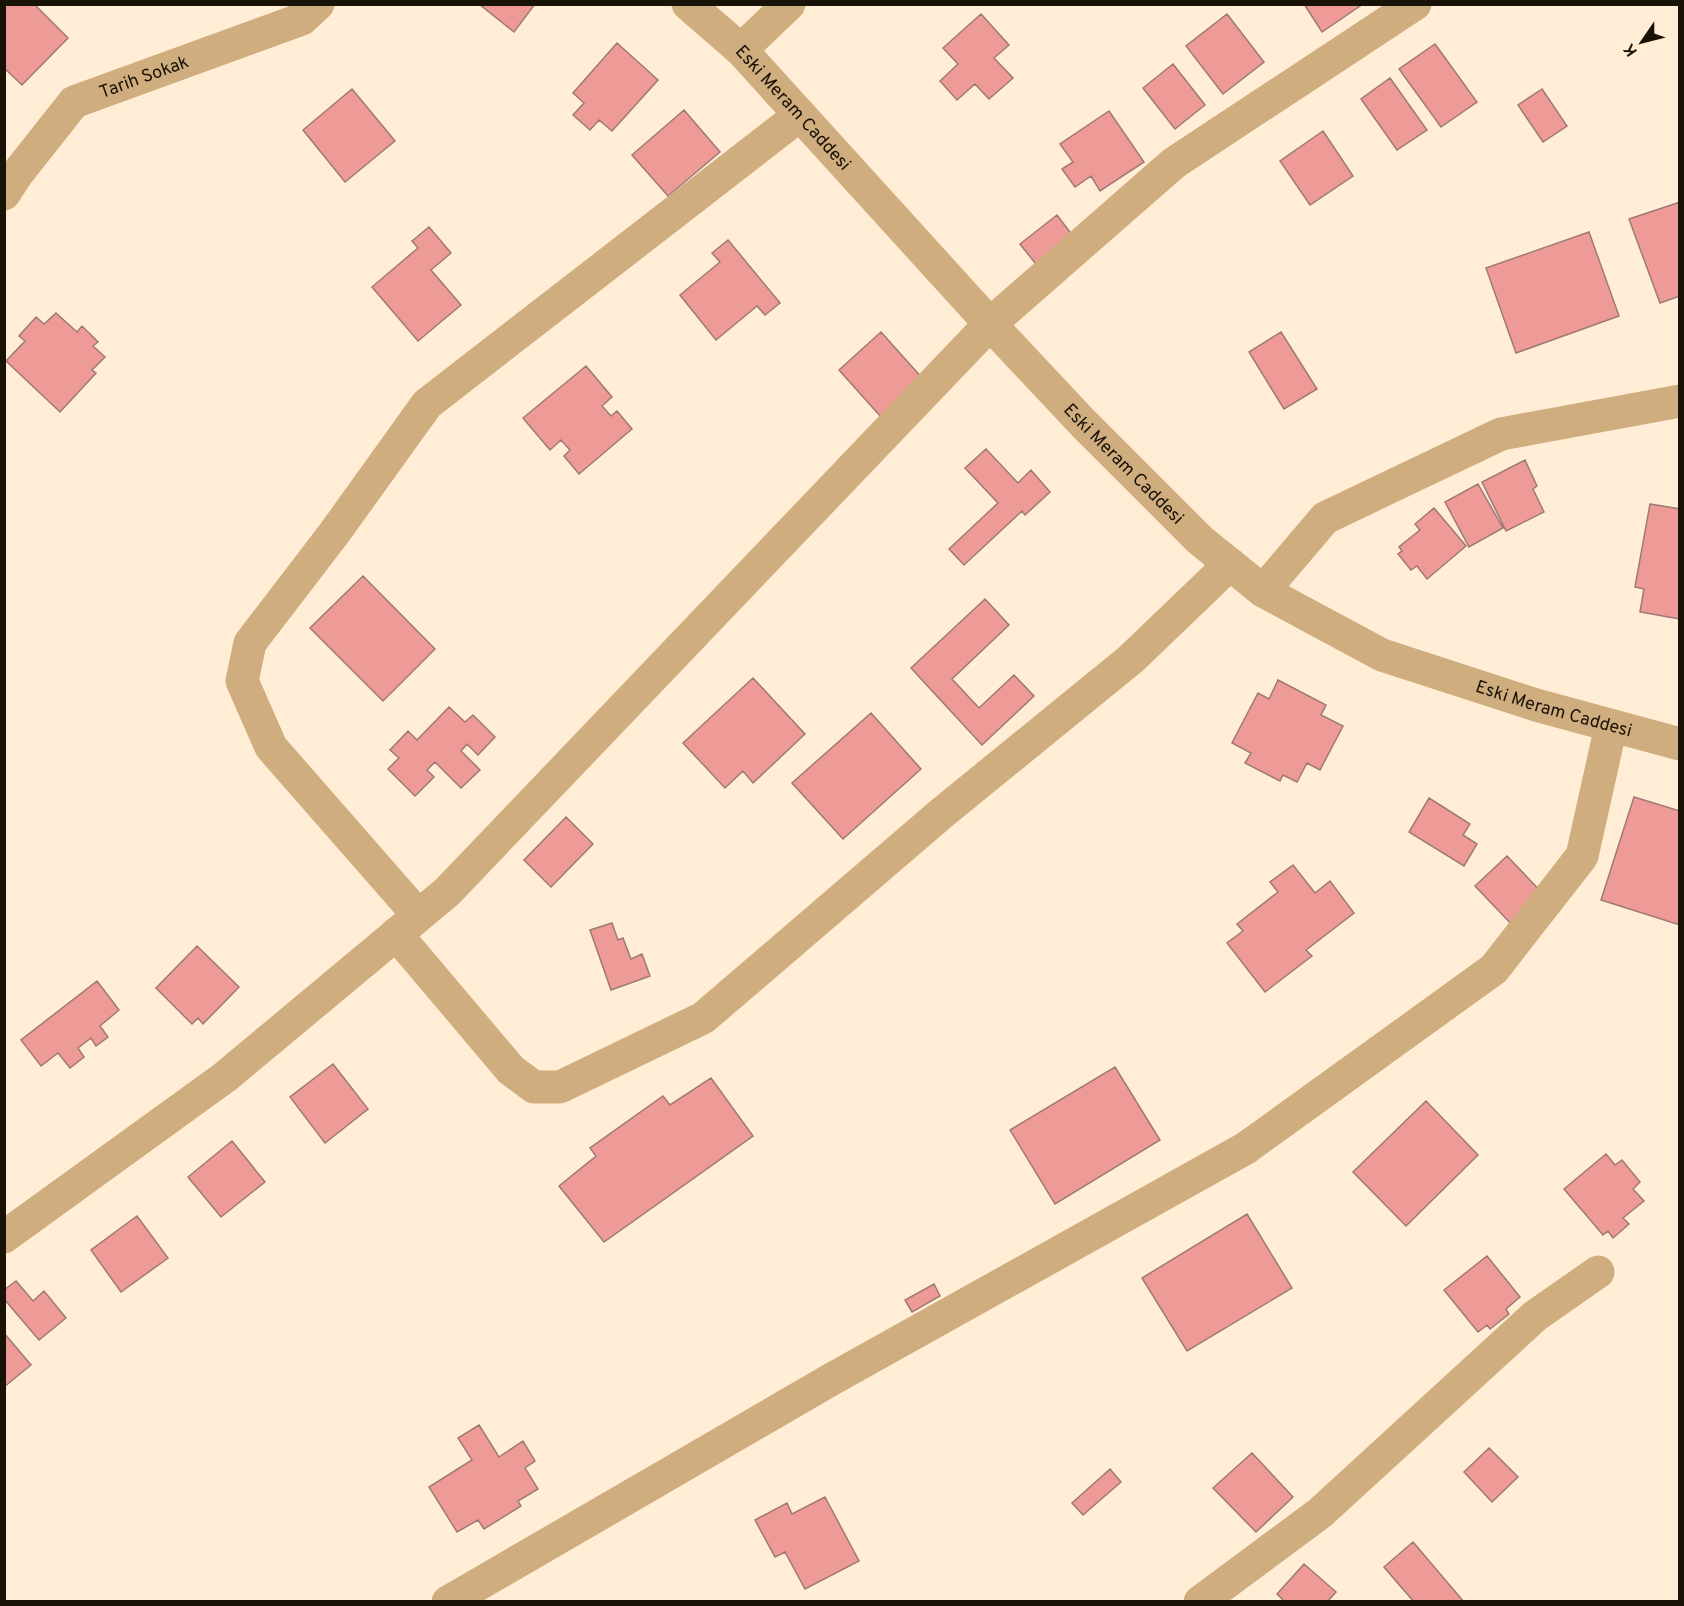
<svg xmlns="http://www.w3.org/2000/svg" width="1684" height="1606" font-family="Overpass,sans-serif">
<style>
.building{fill:#ee9a96;stroke:#9e7977;stroke-width:1.5}
.lines{fill:none;stroke-linecap:round;stroke-linejoin:round}
.minor{stroke:#cfad7f;stroke-width:33}
.labels{text-anchor:middle;stroke-width:4.5;stroke-linejoin:round;paint-order:stroke}
.street-label{font-size:18px;fill:#191207;stroke:#ffeed5}
</style>
<rect width="100%" height="100%" fill="#ffeed5"/>
<path class="building" d="M4 4H34L68 38 22 85 4 68Z
M479 4H535L514 32Z
M1304 4H1363L1322 32Z
M981 14 1009 45 994 58 1013 78 989 99 975 84 957 100 940 81 958 64 943 48Z
M1227 14 1264 62 1223 94 1186 46Z
M617 43 658 80 612 131 599 120 590 130 573 115 584 103 573 93Z
M1435 44 1477 102 1441 127 1399 69Z
M1173 64 1205 105 1175 129 1143 88Z
M1390 78 1427 130 1397 150 1361 99Z
M352 89 395 141 345 182 303 130Z
M1542 89 1567 126 1543 142 1518 105Z
M684 110 720 152 668 196 632 155Z
M1109 111 1144 162 1100 191 1091 176 1075 187 1062 169 1073 162 1060 144Z
M1323 131 1353 176 1310 205 1280 161Z
M1680 202V296L1660 303 1629 219Z
M1057 215 1079 244 1043 273 1020 244Z
M429 227 451 253 431 270 461 305 418 341 372 287 418 248 412 241Z
M1589 232 1619 316 1516 353 1486 268Z
M728 240 780 303 765 315 757 306 716 340 680 295 720 262 712 253Z
M56 313 77 332 82 326 98 342 93 346 105 357 92 370 96 373 60 412 6 361 25 341 19 336 36 317 44 324Z
M881 332 923 379 881 417 839 370Z
M1281 332 1317 389 1284 409 1249 352Z
M586 366 612 397 602 406 611 416 617 411 632 429 579 474 564 456 570 450 561 440 550 450 523 418Z
M986 449 1018 483 1031 470 1050 492 1025 515 1022 511 964 565 949 549 998 503 965 468Z
M1525 460 1537 486 1533 489 1544 512 1506 531 1482 482Z
M1478 484 1503 528 1469 547 1445 502Z
M1650 504 1680 509V619L1640 612 1644 589 1635 587Z
M1434 508 1466 546 1427 579 1417 566 1411 570 1398 554 1402 551 1399 547 1420 530 1415 524Z
M363 576 435 649 383 701 310 628Z
M985 599 1009 625 952 679 979 708 1014 675 1034 696 982 745 911 668Z
M753 678 805 734 753 783 743 771 725 788 683 743Z
M1278 680 1326 705 1321 715 1343 726 1320 770 1307 763 1297 782 1283 775 1280 781 1245 763 1251 753 1232 743 1258 693 1269 699Z
M449 707 465 722 473 715 495 737 478 755 467 744 461 751 480 770 461 788 435 762 427 770 434 777 415 796 388 769 399 758 390 750 408 731 417 740Z
M871 713 921 769 843 839 792 783Z
M1634 797 1680 811V925L1601 900Z
M1429 798 1470 824 1463 835 1477 844 1464 866 1409 832Z
M566 817 593 844 551 887 524 860Z
M1507 856 1547 898 1515 928 1475 886Z
M1293 865 1315 893 1330 881 1354 913 1306 950 1312 956 1265 992 1227 943 1243 931 1237 924 1278 892 1270 882Z
M612 923 618 940 623 938 631 959 642 954 650 976 611 990 590 930Z
M197 946 239 987 203 1024 198 1018 192 1024 156 988Z
M97 981 119 1010 100 1026 108 1037 96 1046 91 1038 78 1048 84 1057 70 1068 58 1053 41 1066 21 1040Z
M333 1064 368 1109 325 1143 290 1097Z
M1115 1067 1160 1140 1055 1204 1010 1130Z
M711 1078 753 1136 604 1242 559 1186 596 1156 590 1148 663 1096 670 1105Z
M1426 1101 1478 1155 1406 1226 1353 1172Z
M232 1141 265 1182 221 1217 188 1177Z
M1606 1154 1615 1165 1622 1160 1640 1182 1633 1189 1644 1201 1623 1218 1629 1224 1613 1238 1608 1231 1603 1235 1564 1189Z
M1247 1214 1292 1288 1187 1351 1142 1278Z
M137 1216 168 1258 121 1292 91 1250Z
M1487 1256 1520 1297 1506 1309 1509 1314 1490 1329 1487 1325 1478 1332 1444 1290Z
M16 1281 33 1301 44 1291 66 1318 39 1340 4 1299V1290Z
M934 1284 940 1296 912 1312 905 1300Z
M4 1333 31 1365 4 1387Z
M479 1425 499 1457 523 1441 535 1461 525 1468 538 1489 518 1501 521 1506 484 1529 478 1520 457 1532 429 1487 472 1460 458 1438Z
M1489 1448 1518 1477 1492 1502 1464 1472Z
M1252 1453 1293 1497 1256 1532 1213 1488Z
M1110 1469 1121 1482 1083 1515 1072 1503Z
M825 1497 859 1561 805 1589 785 1552 775 1557 755 1520 787 1503 792 1514Z
M1413 1542 1464 1602H1414L1384 1567Z
M1304 1564 1336 1592 1327 1602H1285L1277 1594Z"/>
<g class="lines">
<g class="minor">
<path id="s1" d="M688 4 741 50 990 324 1083 423 1200 540 1263 591 1382 655 1536 705 1680 744"/>
<path d="M741 50 789 4"/>
<path id="s2" d="M4 194 17 174 74 102 302 19 318 4"/>
<path d="M1263 591 1325 518 1501 434 1680 401"/>
<path d="M418 915 271 747 242 681 250 643 335 532 427 404 800 115"/>
<path d="M396 934 511 1070 534 1087H560L703 1018 942 813 1131 659 1230 564"/>
<path d="M4 1237 225 1077 447 892 990 324 1174 163 1415 4"/>
<path d="M448 1602 832 1379 1246 1148 1494 969 1582 856 1611 726"/>
<path d="M1200 1602 1320 1513 1535 1316 1598 1272"/>
</g>
</g>
<g class="labels">
<g class="street-label">
<text dy="6" stroke="none"><textPath href="#s2" startOffset="190">Tarih Sokak</textPath></text>
<text dy="6" stroke="none"><textPath href="#s1" startOffset="148">Eski Meram Caddesi</textPath></text>
<text dy="6" stroke="none"><textPath href="#s1" startOffset="634">Eski Meram Caddesi</textPath></text>
<text dy="6" stroke="none"><textPath href="#s1" startOffset="1138">Eski Meram Caddesi</textPath></text>
</g>
</g>
<rect width="1684" height="1606" fill="none" stroke="#191207" stroke-width="12"/>
<g transform="translate(1642 42) rotate(235)" stroke="#ffeed5" stroke-width="4.5" paint-order="stroke">
<path d="M0-4.5L10 22L0 15L-10 22Z" fill="#191207"/>
<text y="-9" font-size="16" font-weight="bold" text-anchor="middle" fill="#191207">K</text>
</g>
</svg>
